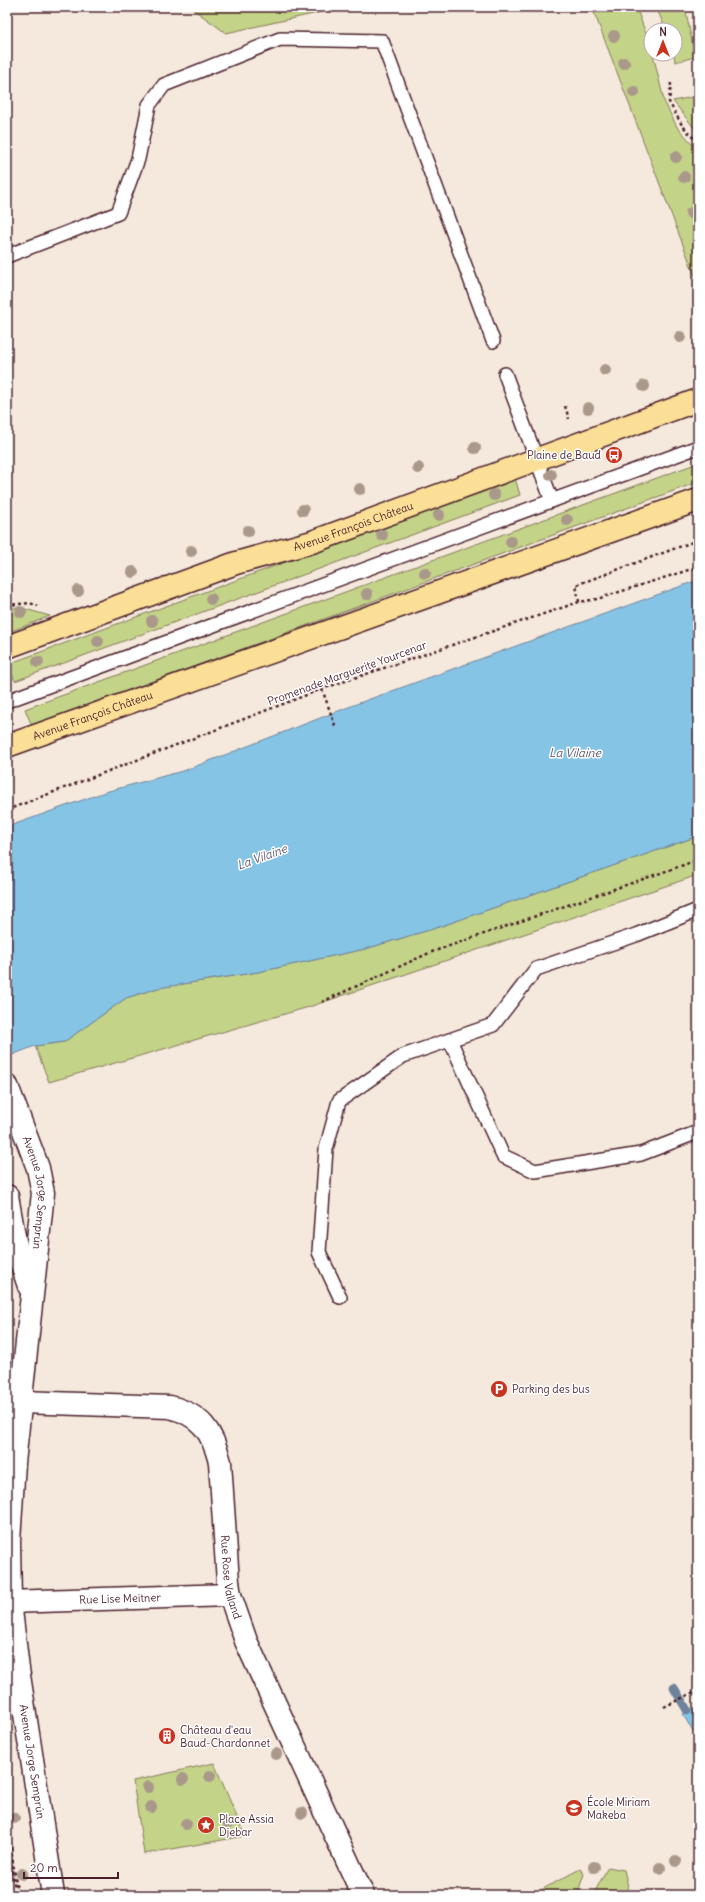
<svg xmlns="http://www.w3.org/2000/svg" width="705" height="1902" font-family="Delius,sans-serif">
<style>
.green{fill:#c3d388;stroke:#86795a}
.water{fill:#86c4e6;stroke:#6e829b}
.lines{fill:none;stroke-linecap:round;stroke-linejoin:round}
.stream{stroke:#6e829b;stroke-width:9}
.lane-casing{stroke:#4a1f2b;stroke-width:16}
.street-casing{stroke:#4a1f2b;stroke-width:25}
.secondary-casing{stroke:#4a1f2b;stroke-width:25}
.primary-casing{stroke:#4a1f2b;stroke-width:25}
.path{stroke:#4a1f2b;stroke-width:2.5;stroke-dasharray:3 3;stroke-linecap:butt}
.lane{stroke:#fff;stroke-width:13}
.street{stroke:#fff;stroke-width:22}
.secondary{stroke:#fff;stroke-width:22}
.primary{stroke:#fbdf96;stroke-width:22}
.tree{fill:#aa988a}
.labels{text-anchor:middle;stroke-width:3;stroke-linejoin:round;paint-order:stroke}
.poi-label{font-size:11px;fill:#4a1f2b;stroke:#fff;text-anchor:start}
.street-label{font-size:11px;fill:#4a1f2b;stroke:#fff}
.water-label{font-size:12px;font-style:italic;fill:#5f596c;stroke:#fff}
</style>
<rect width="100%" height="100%" fill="#f4e9dc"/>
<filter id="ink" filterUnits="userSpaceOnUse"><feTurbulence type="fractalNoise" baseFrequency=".025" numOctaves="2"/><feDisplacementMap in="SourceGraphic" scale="8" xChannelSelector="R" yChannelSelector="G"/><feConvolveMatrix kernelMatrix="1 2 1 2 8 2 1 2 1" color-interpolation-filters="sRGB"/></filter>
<g filter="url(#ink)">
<path class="green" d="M190 7H345L226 33Z
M592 7H636L651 47V54H653L664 101 677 127 698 150V284Z
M656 7H685L695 57 675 62 674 54H675V30H666Z
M698 96V133L673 101Z
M698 463V482L32 726 25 709Z
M515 478 520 495 15 681 8 664Z
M18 607 50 616 7 633V610Z
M698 836V875L309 1007 49 1082 35 1046 64 1042 126 998 158 988 258 972 365 949 436 928Z
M214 1763 245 1836 144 1854 133 1781Z
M608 1867 624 1870 630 1895H593Z
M580 1869 584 1874 577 1895H541L539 1891Z"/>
<path class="water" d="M698 580V836L436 928 365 949 258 972 158 988 126 998 64 1042 35 1046 7 1057V827L105 792 186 770 359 703Z
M692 1708 698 1718V1741L683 1714Z"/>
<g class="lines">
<path class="stream" d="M674 1688 687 1710"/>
<defs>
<path id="lane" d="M7 256 118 213 138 159 149 105 164 85 280 39 382 41 493 341
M505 374 552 501
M7 701 698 447
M450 1040 503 1156 535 1171 641 1154 698 1132
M340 1297 319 1252 326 1149 339 1101 403 1056 493 1025 536 969 636 935 698 910"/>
<g id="street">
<path id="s1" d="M20 1402 170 1407C201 1415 212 1431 220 1462L228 1582 230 1595 246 1641 363 1895"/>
<path id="s2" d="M7 1602 230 1595"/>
</g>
<g id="secondary">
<path id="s3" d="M7 1086 38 1168 43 1193 14 1463 9 1541 10 1602 18 1669 53 1895"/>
<path d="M7 1196 16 1247 29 1286"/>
</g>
<g id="primary">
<path id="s4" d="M7 647 236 563 312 542 698 400"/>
<path id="s5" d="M7 746 698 500"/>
</g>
</defs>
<use href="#lane" class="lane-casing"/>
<use href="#street" class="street-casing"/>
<use href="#secondary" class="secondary-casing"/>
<use href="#primary" class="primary-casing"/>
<path class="path" d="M671 83 669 102 682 125 698 143
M565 406 569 419
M579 602 576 585 698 540
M7 605 30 603 38 606
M322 689 336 728
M7 810 322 689 579 602 597 599 698 567
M322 1002 429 953 698 860
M664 1707 698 1690
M7 1824 18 1895
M7 1841 16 1895"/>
<use href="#lane" class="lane"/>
<use href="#street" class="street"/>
<use href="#secondary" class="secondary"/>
<use href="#primary" class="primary"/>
</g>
<g class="tree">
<circle cx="614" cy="36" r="6"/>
<circle cx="624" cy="63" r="6"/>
<circle cx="634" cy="92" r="6"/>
<circle cx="676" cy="157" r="6"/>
<circle cx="684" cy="177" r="6"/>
<circle cx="691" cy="213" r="6"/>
<circle cx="680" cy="337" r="6"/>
<circle cx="605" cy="370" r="6"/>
<circle cx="644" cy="386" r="6"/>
<circle cx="588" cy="408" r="6"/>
<circle cx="475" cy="448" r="6"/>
<circle cx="418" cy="468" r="6"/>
<circle cx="551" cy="475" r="6"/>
<circle cx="360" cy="489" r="6"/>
<circle cx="494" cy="495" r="6"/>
<circle cx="303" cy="510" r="6"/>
<circle cx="439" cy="515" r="6"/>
<circle cx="567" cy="520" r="6"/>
<circle cx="248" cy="531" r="6"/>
<circle cx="382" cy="535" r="6"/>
<circle cx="511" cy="542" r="6"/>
<circle cx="191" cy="551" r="6"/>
<circle cx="133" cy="572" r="6"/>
<circle cx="425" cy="573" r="6"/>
<circle cx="78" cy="591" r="6"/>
<circle cx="367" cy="594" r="6"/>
<circle cx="211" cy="599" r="6"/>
<circle cx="21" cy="612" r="6"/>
<circle cx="152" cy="621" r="6"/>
<circle cx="98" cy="641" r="6"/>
<circle cx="38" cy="662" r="6"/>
<circle cx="276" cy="1754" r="6"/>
<circle cx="210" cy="1776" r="6"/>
<circle cx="183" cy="1779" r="6"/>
<circle cx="148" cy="1787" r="6"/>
<circle cx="151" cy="1807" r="6"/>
<circle cx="302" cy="1813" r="6"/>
<circle cx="14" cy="1818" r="6"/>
<circle cx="228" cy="1823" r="6"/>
<circle cx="186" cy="1824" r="6"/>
<circle cx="676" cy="1861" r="6"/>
<circle cx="594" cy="1867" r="6"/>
<circle cx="660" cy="1868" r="6"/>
<circle cx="22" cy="1874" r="6"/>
</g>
</g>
<defs>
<symbol id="bus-disc" viewBox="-11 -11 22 22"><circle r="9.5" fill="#c8321e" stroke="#fff"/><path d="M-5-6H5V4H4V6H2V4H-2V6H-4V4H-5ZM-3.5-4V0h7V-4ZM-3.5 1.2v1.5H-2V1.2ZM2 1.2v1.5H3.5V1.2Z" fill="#fff"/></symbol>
<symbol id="parking-disc" viewBox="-11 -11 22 22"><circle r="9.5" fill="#c8321e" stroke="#fff"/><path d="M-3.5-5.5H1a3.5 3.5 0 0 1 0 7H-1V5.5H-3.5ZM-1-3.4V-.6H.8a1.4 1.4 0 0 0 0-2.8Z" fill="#fff"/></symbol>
<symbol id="building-disc" viewBox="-11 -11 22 22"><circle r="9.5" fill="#c8321e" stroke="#fff"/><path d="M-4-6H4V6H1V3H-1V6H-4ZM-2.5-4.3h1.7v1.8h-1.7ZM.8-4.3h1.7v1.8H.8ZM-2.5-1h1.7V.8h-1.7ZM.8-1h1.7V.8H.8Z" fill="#fff"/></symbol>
<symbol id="school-disc" viewBox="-11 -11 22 22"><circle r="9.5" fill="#c8321e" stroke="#fff"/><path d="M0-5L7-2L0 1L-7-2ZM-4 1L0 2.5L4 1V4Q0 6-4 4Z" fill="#fff"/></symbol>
<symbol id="sight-disc" viewBox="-11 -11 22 22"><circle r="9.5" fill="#c8321e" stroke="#fff"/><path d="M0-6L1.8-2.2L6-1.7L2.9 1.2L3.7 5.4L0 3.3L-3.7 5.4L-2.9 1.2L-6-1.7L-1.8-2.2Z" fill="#fff"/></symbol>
</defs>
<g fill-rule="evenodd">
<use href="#bus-disc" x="604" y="445" width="20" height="20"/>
<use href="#parking-disc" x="489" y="1379" width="20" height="20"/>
<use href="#building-disc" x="157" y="1726" width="20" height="20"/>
<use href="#school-disc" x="564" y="1798" width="20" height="20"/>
<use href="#sight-disc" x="196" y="1815" width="20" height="20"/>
</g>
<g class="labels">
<g class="poi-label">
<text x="601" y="459" text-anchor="end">Plaine de Baud</text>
<text x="512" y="1393">Parking des bus</text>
<text x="180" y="1734">Château d'eau<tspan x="180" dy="13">Baud-Chardonnet</tspan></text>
<text x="587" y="1806">École Miriam<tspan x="587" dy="13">Makeba</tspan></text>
<text x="219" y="1823">Place Assia<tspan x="219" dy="13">Djebar</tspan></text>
</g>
<g class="street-label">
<text dy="4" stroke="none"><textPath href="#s4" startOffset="367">Avenue François Château</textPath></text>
<text transform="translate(347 673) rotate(-20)" y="4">Promenade Marguerite Yourcenar</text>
<text dy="4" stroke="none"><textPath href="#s5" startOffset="91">Avenue François Château</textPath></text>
<text dy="4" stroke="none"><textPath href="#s3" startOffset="112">Avenue Jorge Semprún</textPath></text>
<text dy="4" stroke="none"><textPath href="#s1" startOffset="345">Rue Rose Valland</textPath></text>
<text dy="4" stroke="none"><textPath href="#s2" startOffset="113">Rue Lise Meitner</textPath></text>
<text dy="4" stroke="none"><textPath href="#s3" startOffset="685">Avenue Jorge Semprún</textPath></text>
</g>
<g class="water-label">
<text x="575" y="757">La Vilaine</text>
<text transform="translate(262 857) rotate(-20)" y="4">La Vilaine</text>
</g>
</g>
<rect width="705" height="1902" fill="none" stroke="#fff" stroke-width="24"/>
<rect x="12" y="12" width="681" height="1878" fill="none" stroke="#4a1f2b" stroke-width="1.5" filter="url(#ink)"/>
<g transform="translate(663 42)"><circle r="19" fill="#ffffff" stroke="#b7a5aa"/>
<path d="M0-3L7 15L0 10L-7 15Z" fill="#c8321e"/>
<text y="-6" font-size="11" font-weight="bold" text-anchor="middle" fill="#4a1f2b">N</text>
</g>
<path d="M24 1872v6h94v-6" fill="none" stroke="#4a1f2b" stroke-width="2"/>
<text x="30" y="1872" font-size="12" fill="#4a1f2b" stroke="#ffffff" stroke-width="3" paint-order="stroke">20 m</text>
</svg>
